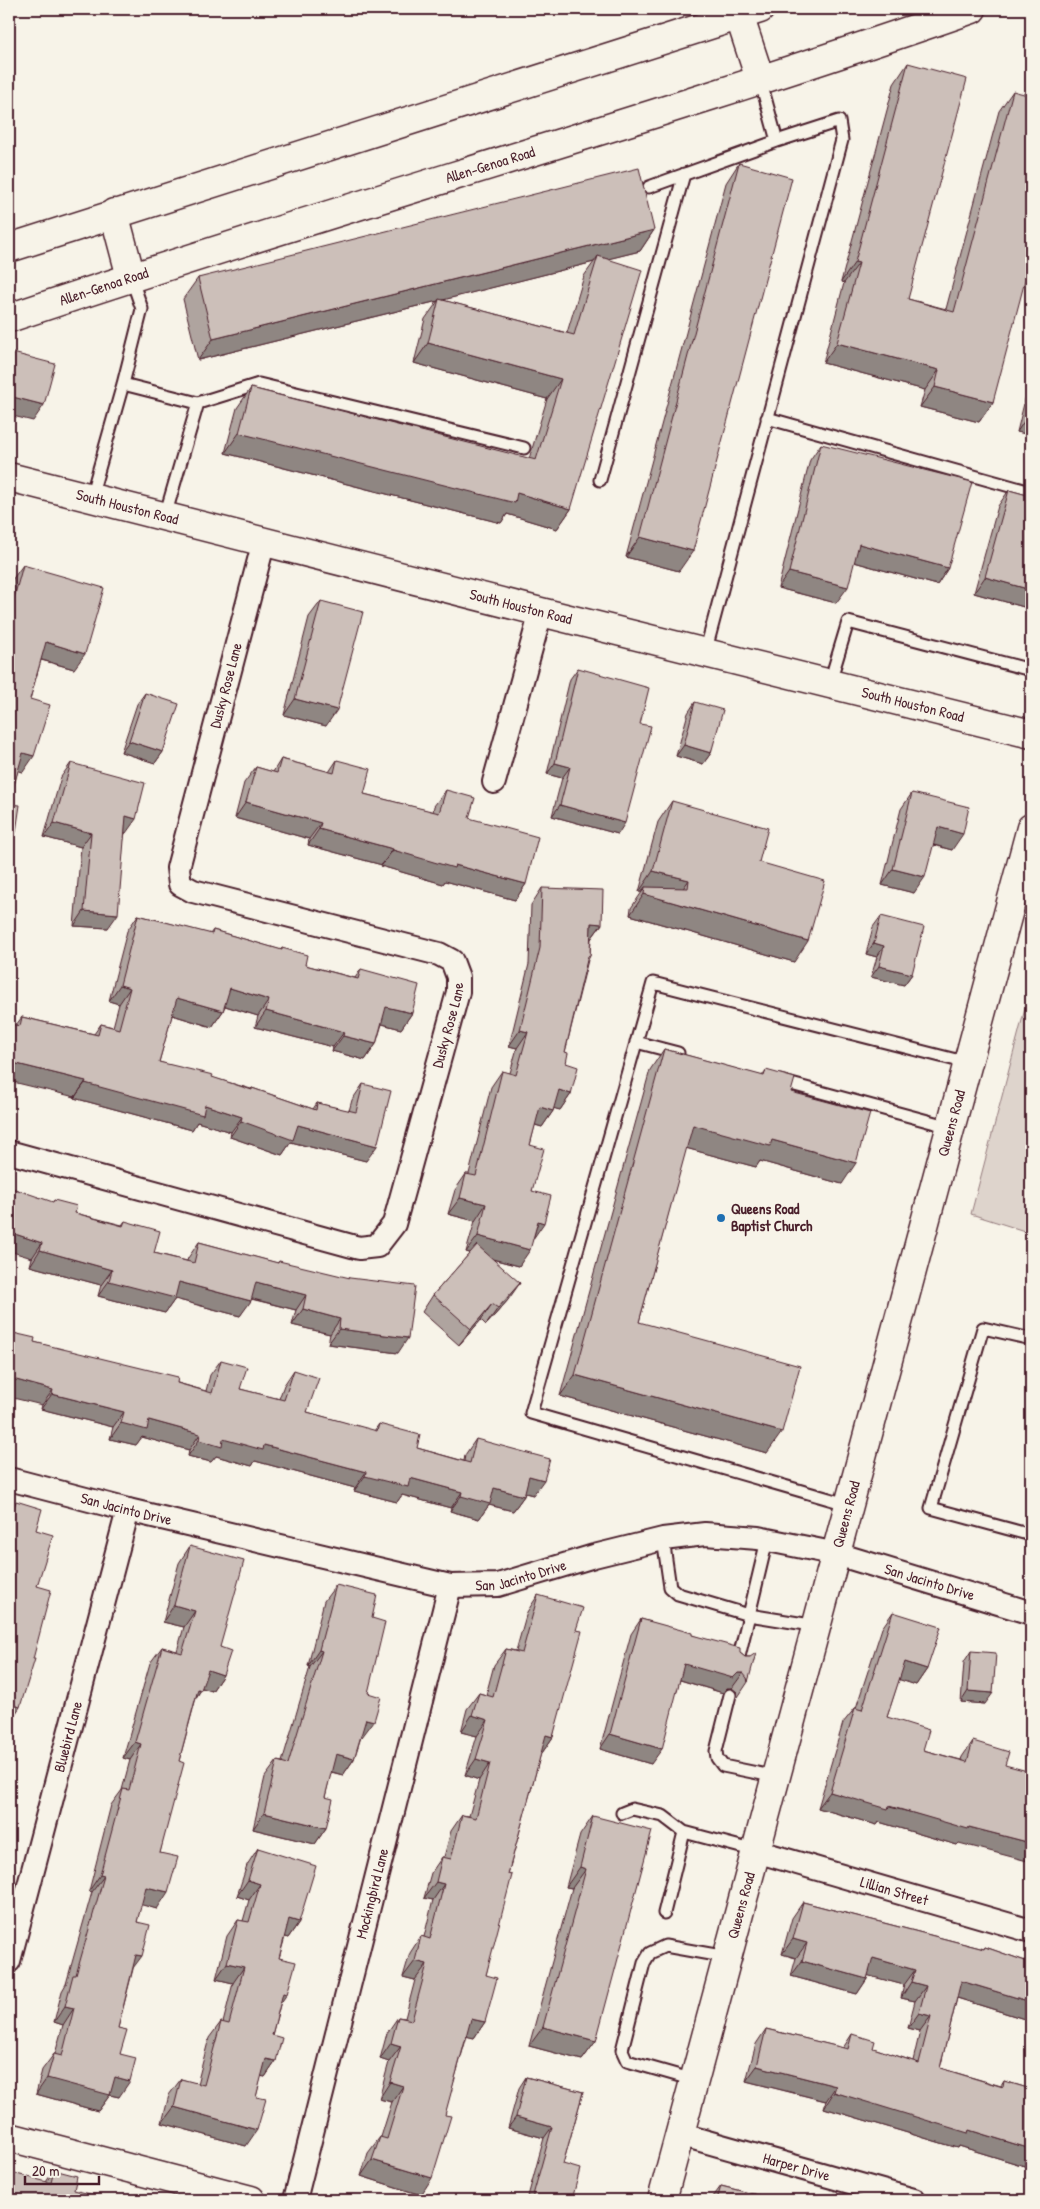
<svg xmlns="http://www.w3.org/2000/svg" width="1040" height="2209" font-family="'Patrick Hand',sans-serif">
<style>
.green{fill:#ded4cc;stroke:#947a7c}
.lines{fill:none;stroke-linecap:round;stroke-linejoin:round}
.service-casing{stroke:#4a1f2b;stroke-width:15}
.minor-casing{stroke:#4a1f2b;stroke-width:26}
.tertiary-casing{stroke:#4a1f2b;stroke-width:31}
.secondary-casing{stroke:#4a1f2b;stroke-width:31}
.service{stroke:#f7f3e8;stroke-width:11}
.minor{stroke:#f7f3e8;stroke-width:22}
.tertiary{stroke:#f7f3e8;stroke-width:28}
.secondary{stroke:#f7f3e8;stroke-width:28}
.wall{fill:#afa49f;stroke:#4a1f2b;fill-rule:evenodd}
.shaded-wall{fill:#8f8682;stroke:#4a1f2b}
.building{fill:#ccbfb9;stroke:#4a1f2b}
.poi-dot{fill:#1f6fb2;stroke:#f7f3e8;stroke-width:2}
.labels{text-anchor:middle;stroke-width:5;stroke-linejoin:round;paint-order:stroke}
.street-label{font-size:15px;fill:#4a1f2b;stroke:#f7f3e8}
.poi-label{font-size:15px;font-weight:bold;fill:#4a1f2b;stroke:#f7f3e8;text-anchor:start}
</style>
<rect width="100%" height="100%" fill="#f7f3e8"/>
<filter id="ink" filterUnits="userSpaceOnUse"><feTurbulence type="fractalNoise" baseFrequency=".02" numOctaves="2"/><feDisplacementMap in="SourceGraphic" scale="10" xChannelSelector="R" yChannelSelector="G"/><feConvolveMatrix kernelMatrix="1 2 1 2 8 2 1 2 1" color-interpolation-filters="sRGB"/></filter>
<g filter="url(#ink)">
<path class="green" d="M1031 986V1233L971 1214Z"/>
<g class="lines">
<defs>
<path id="service" d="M760 79 777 141
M649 187 777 141 839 121 842 140 705 653
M123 384 198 403 259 384 524 448
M767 418 1031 492
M600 480 684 174
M91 497 123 384 142 309 131 277
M165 516 198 403
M829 685 848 622 1031 670
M636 1042 678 1053
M780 1081 950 1127
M1031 1339 983 1328 931 1508 1031 1535
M850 1505 531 1413 653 983 968 1063
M663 1539 670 1587 678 1594 749 1615 817 1626
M737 1665 767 1540
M730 1695 716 1751 717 1758 723 1766 777 1777
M622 1813 632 1809 663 1816 684 1832 756 1851
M664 1913 684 1832
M694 2080 627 2061 622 2050 644 1963 650 1953 665 1946 727 1957"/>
<g id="minor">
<path d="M494 782 541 612"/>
<path id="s1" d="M9 1152 359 1248 377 1246 394 1224 458 992V977L452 961 439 954 193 891 180 884 178 868 264 541"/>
<path id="s2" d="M9 1479 128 1510 450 1586 498 1585 594 1556 663 1539 705 1534 758 1538 837 1554 1031 1613"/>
<path id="s3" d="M756 1851 1031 1931"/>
<path id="s4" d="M9 1961 128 1510"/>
<path id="s5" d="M679 2134 914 2200"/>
<path id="s6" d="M295 2200 450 1586"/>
</g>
<g id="tertiary">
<path id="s7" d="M9 477 541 612 1031 734"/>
<path d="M9 2137 251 2200"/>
<path id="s8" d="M662 2200 1031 828"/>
</g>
<g id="secondary">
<path d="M739 15 760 79"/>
<path d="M114 213 131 277"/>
<path d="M9 248 760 9"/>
<path id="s9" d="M9 318C328 210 654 120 972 9"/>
</g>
</defs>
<use href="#service" class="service-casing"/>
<use href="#minor" class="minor-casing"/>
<use href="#tertiary" class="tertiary-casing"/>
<use href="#secondary" class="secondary-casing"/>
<use href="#service" class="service"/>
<use href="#minor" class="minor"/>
<use href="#tertiary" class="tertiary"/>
<use href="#secondary" class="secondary"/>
</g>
<path class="wall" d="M908 63V299L946 309 999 111 1013 91 993 402 979 422 920 407 925 390 823 363 844 283 841 282 894 84Z
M739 163 679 571 626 557 726 183Z
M654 230 640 251 607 259 571 509 557 529 507 514 501 523 225 453 237 408 251 388 529 459 547 399 414 363 425 319 438 301 198 360 183 299 198 278ZM594 262 584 276 567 333 442 300Z
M1031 375V435L1017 432Z
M821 444 948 568 937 585 854 562 836 603 778 588 810 460Z
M1009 490 1031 496V609L974 593 998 506Z
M23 565 74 669 41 660 30 699 23 772 18 770 9 803V592L12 580Z
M321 601 326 726 284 715 309 617Z
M578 668 640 724 618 834 552 816 562 778 547 774 570 679Z
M145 693 163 752 155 763 121 752 137 704Z
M695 702 711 753 703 764 676 756 688 713Z
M281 759 329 772 337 760 364 794 433 812 434 806 446 790 469 818 526 884 515 900 445 881 443 884 381 866 382 865 308 845 309 839 235 818 244 783 256 767 273 772Z
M71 763 126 833H125L108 928 74 926 81 847 44 837 61 777Z
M912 793 952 850 933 845 914 893 882 885 901 809Z
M672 801 759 862 794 962 630 915 631 908 642 892H639L658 822Z
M542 888 602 924 591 939 590 956 588 960 565 1052 566 1063 571 1094 560 1110 554 1108 553 1111 542 1127 535 1125 530 1145 532 1191 533 1239 519 1266 492 1259 508 1300 486 1325 481 1320 459 1345 422 1312 433 1295 470 1253 466 1252 475 1221 448 1214 455 1190 466 1174H469L491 1087 502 1071 510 1073 517 1048 509 1046 529 964 531 905Z
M138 915 210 934 213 930 281 950 282 948 305 965 355 978 361 969 412 1013 401 1029 382 1024 376 1044 365 1060 332 1051 333 1047 255 1027 258 1016 225 1006 223 1011 212 1027 172 1015 159 1062 251 1089 252 1088 313 1109 317 1103 349 1111 352 1100 363 1084 366 1161 291 1142 282 1155 230 1137 231 1132 197 1122 192 1130 74 1098 75 1097 16 1025 22 1017 94 1034 101 1024 113 1027 119 1004 109 1001 127 931Z
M881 916 912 974 904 985 871 977 877 957 866 954 873 927Z
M664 1049 762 1076 766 1070 791 1092 842 1184 760 1161 756 1167 686 1148 639 1322 767 1453 560 1396 650 1070Z
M54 1200 75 1213 122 1225 125 1221 154 1253 187 1261 188 1258 199 1242 277 1263 279 1261 398 1353 328 1344 330 1334 292 1325 296 1310 251 1299 240 1316 175 1299 165 1313 98 1296 101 1285 30 1266 32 1258Z
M34 1342 206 1391 210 1375 221 1360 240 1389 279 1399 284 1385 294 1370 307 1412 374 1431 379 1424 417 1448 464 1461 465 1455 476 1439 533 1495 525 1493 524 1496 513 1511 489 1505 479 1519 450 1511 451 1508 402 1495 397 1502 354 1491 355 1488 255 1461 252 1466 216 1456 211 1462 188 1456 189 1450 142 1437 136 1445 110 1439 113 1427 41 1409 42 1405Z
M16 1501 36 1530 37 1586 9 1723V1511Z
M190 1546 220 1647 223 1675 212 1691 202 1688 196 1698 179 1761 160 1853 157 1909 141 1904 137 1922 133 1969 118 2028 120 2054 119 2097 110 2095 98 2111 36 2094 42 2070 54 2054H55L63 2025 54 2022 62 1991 66 1984 92 1892 89 1891 111 1805 122 1790 130 1760 123 1758 150 1663 162 1647 177 1651 184 1627 163 1622 179 1563Z
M336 1585 372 1618 368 1693 362 1737H361L354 1759 343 1775 331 1772 325 1797 326 1828 315 1844 253 1829 265 1777 277 1761 282 1762 310 1667 308 1666 324 1601Z
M538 1595 576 1630 553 1737 542 1753H541L508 1874 486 1975 485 2022 474 2038 467 2036 421 2195 361 2176 368 2153 380 2137H381L392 2102 379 2099 389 2062 380 2059 387 2033 398 2017 405 2018 415 1980 403 1977 410 1953 421 1936 424 1937 433 1900 424 1898 431 1873 442 1857H444L451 1831 462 1815 469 1816 479 1780 465 1775 477 1736 461 1732 467 1709 479 1693 486 1695 494 1665 506 1649 516 1651 527 1612Z
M893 1612 927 1669 916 1685 899 1679 887 1717 923 1750 961 1760 962 1757 973 1741 959 1843 957 1845 879 1822 877 1825 818 1808 843 1723 855 1708H856L882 1628Z
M641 1619 692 1635 740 1653 745 1657H750L748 1682 738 1697 737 1692 732 1688H727L723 1693 680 1680 651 1764 600 1749 631 1634Z
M971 1651 985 1704 961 1702 964 1662Z
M593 1816 596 2041 582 2060 529 2046 572 1888 566 1887 580 1835Z
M258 1848 299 1922 288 1938 285 1937 279 1958 280 2005 272 2035 276 2061 265 2077 261 2076 256 2097 246 2146 162 2123 169 2095 181 2079 197 2084 209 2038 221 2022 223 2023 233 1983 216 1979 227 1936 238 1920 243 1921 249 1900 237 1896 247 1865Z
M803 1902 984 1949 985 1947 1031 1963V2021L957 1998 940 2068 1001 2086 1004 2081 1031 2089V2168L959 2146 958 2148 824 2108 826 2101 746 2081 756 2044 766 2029 843 2048 852 2034 873 2048 913 2061 920 2031 908 2028 915 2001 901 1998 904 1985 868 1975 867 1979 857 1994 791 1976 796 1958 782 1954 792 1918Z
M526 2077 583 2092 563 2164 572 2200H527L544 2138 508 2128 519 2088Z
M54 2170 74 2190 46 2182Z
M721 2186 777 2200H712L713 2197Z"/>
<path class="shaded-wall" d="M654 230 640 251 596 262 598 256 594 262 439 301V299L438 301 198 360 213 339Z
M855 262 859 263 844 283 841 282Z
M428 343 561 379 547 399 414 363Z
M837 343 939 370 925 390 823 363Z
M935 387 993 402 979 422 920 407Z
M9 396 44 405 33 421 9 415Z
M1028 415 1031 416V435L1017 432Z
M239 433 517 493 571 509 557 529 507 514 501 523 225 453Z
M640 537 693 551 679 571 626 557Z
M859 544 948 568 937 585 847 560Z
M789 572 848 587 836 603 778 588Z
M985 577 1031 590V609L974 593Z
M46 642 85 654 74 669 35 658Z
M295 699 337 710 326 726 284 715Z
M129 741 163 752 155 763 121 752Z
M684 745 711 753 703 764 676 756Z
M23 753 34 756 23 772 12 769Z
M555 763 570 767 562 778 547 774Z
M246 802 321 823 309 839 235 818Z
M560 805 625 823 618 834 552 816Z
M126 816 136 819 126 833 117 831Z
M54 823 91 833 81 847 44 837Z
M938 827 963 834 952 850 927 843Z
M319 829 393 849 382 865 308 845Z
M9 831 16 832 9 843Z
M393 850 455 865 526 884 515 900 445 881 443 884 381 866Z
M893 869 925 877 914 893 882 885Z
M653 871 689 880 674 901 645 887 642 892H639Z
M644 894 808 941 794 962 630 915Z
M84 911 118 914 108 928 74 926Z
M591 923 602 924 590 940Z
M874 943 884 946 877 957 866 954Z
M879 966 912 974 904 985 871 977Z
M120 985 130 988 119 1004 109 1001Z
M230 988 269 1000 258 1016 219 1004Z
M177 998 223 1011 212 1027 166 1013Z
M386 1007 412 1013 401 1029 375 1022Z
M266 1011 344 1032 333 1047 255 1027Z
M520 1030 528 1032 517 1048 509 1046Z
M343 1036 376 1044 365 1060 332 1051Z
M9 1062 86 1081 75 1097 9 1081Z
M85 1083 205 1105 242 1117 231 1132 197 1122 192 1130 74 1098Z
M559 1090 571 1094 560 1110 548 1107Z
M540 1107 553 1111 542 1127 529 1123Z
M241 1121 298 1125 377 1146 366 1161 291 1142 282 1155 230 1137Z
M693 1125 772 1140 856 1163 842 1184 760 1161 756 1167 678 1146Z
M460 1198 486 1204 475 1221 448 1214Z
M538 1221 544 1223 533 1239Z
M9 1232 42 1243 32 1258 9 1251Z
M478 1236 530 1250 519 1266 466 1252Z
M40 1250 112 1270 101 1285 30 1266Z
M109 1281 179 1282 251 1301 240 1316 175 1299 165 1313 98 1296Z
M256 1282 306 1295 296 1310 245 1297Z
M520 1283 508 1300 486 1325 498 1308Z
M492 1304 481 1320 459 1345 471 1329Z
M303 1309 340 1319 330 1334 292 1325Z
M339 1329 408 1338 398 1353 328 1344Z
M575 1375 782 1432 767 1453 560 1396Z
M9 1378 53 1390 42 1405 9 1397Z
M52 1394 124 1412 113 1427 41 1409Z
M149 1420 200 1434 189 1450 142 1437 136 1445 110 1439 121 1423Z
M223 1439 264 1445 366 1472 355 1488 255 1461 252 1466 216 1456 211 1462 188 1456 199 1440Z
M365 1476 410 1478 462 1492 451 1508 402 1495 397 1502 354 1491Z
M529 1476 544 1480 533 1495 518 1491Z
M494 1488 524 1496 513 1511 489 1505 479 1519 450 1511 461 1496Z
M174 1605 195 1611 184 1627 163 1622Z
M319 1650 322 1651 310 1667 308 1666Z
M905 1662 927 1669 916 1685 894 1678Z
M684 1664 738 1673H743L732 1688H727L723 1693 674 1678Z
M208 1670 223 1675 212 1691 196 1686Z
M198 1689 201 1690 190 1706Z
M968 1691 993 1693 985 1704 961 1702Z
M9 1703 20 1707 9 1723Z
M472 1715 488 1720 477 1736 461 1732Z
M366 1719 374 1721 362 1737 355 1735Z
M610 1734 662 1749 651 1764 600 1749Z
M546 1735 553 1737 542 1753 535 1751Z
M135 1742 141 1744 130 1760 123 1758Z
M336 1754 354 1759 343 1775 325 1770Z
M476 1759 490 1763 479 1780 465 1775Z
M830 1792 969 1827 1031 1843V1862L959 1843 957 1845 879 1822 877 1825 818 1808Z
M264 1813 326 1828 315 1844 253 1829Z
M580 1867 586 1869 572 1888 566 1887Z
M100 1875 104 1876 92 1892 89 1891Z
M248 1880 260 1884 249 1900 237 1896Z
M436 1882 444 1884 433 1900 424 1898Z
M146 1887 168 1892 157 1909 135 1903Z
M289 1919 299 1922 288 1938 278 1935Z
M793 1939 807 1943 796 1958 782 1954Z
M136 1955 142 1956 130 1972Z
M873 1958 915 1970 904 1985 862 1974Z
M415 1961 427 1964 415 1980 403 1977Z
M802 1961 867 1979 857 1994 791 1976Z
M227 1963 244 1967 233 1983 216 1979Z
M961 1981 1031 2002V2021L951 1996Z
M911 1982 926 1986 915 2001 901 1998Z
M283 1993 287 1994 276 2010Z
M65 2006 74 2008 63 2025 54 2022Z
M919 2013 931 2016 920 2031 908 2028Z
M471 2019 485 2022 474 2038 460 2035Z
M543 2027 596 2041 582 2060 529 2046Z
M391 2043 401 2046 389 2062 380 2059Z
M266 2059 276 2061 265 2077 255 2075Z
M757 2066 836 2086 826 2101 746 2081Z
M115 2077 130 2081 119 2097 110 2095 98 2111 36 2094 47 2078Z
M390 2082 403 2086 392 2102 379 2099Z
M834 2092 969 2130 1031 2149V2168L959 2146 958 2148 824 2108Z
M174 2107 257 2130 246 2146 162 2123Z
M516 2117 552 2127 544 2138 508 2128Z
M372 2160 432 2178 421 2195 361 2176Z"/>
<path class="building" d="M908 63 967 79 908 299 954 312 1013 91 1031 96V258L993 402 935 387 939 370 837 343 859 263 855 262Z
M739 163 792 178 693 551 640 537Z
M639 168 654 230 213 339 198 278Z
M598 256 642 270 571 509 517 493 515 503 239 433 251 388 536 460 561 379 428 343 439 299 574 335Z
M9 352 55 364 44 405 9 396Z
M1031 403V416L1028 415Z
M821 444 972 482 948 568 859 544 848 587 789 572Z
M1009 490 1031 496V590L985 577Z
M23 565 104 588 85 654 46 642 30 699 50 705 34 756 23 753 9 803V616Z
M321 601 363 612 337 710 295 699Z
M578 668 649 688 640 724 651 726 625 823 560 805 570 767 555 763Z
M145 693 179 704 163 752 129 741Z
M695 702 723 710 711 753 684 745Z
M281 759 334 773 337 760 371 769 364 794 439 813 446 790 475 798 469 818 538 837 526 884 455 865 454 868 393 850V849L319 829 321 823 246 802 256 767 277 773Z
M71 763 145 783 136 819 126 816 118 914 84 911 91 833 54 823Z
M912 793 969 807 963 834 938 827 925 877 893 869Z
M672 801 768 828 759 862 825 881 808 941 644 894 645 887 688 888 689 880 653 871Z
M9 804 20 805 16 832 9 831Z
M542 888 603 890 602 924 591 923 590 956H588L565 1052 568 1053 566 1063 578 1067 571 1094 559 1090 553 1111 540 1107 530 1145 544 1149 532 1191 551 1196 544 1223 538 1221 530 1250 478 1236 486 1204 460 1198 466 1174 476 1176 502 1071 516 1075 528 1032 520 1030 540 948Z
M138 915 212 934 213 930 282 950V948L307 955 305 965 358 979 361 969 419 985 412 1013 386 1007 376 1044 343 1036 344 1032 266 1011 269 1000 230 988 223 1011 177 998 159 1062 213 1075 212 1077 252 1090V1088L316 1110 317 1103 356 1112 363 1084 391 1091 377 1146 298 1125 293 1140 241 1121 242 1117 205 1105 203 1115 85 1083 86 1081 9 1062V1024L20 1026 22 1017 98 1035 101 1024 119 1029 130 988 120 985Z
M881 916 924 927 912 974 879 966 884 946 874 943Z
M664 1049 764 1076 766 1070 795 1078 791 1092 870 1113 856 1163 772 1140 770 1146 693 1125 639 1322 800 1366 782 1432 575 1375Z
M9 1187 53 1202 54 1200 77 1206 75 1213 123 1226 125 1221 160 1231 154 1253 194 1263 199 1242 278 1263 279 1261 350 1278 415 1286 408 1338 339 1329 340 1319 303 1309 306 1295 256 1282 251 1301 179 1282 175 1298 109 1281 112 1270 40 1250 42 1243 9 1232Z
M477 1245 520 1283 498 1308 492 1304 471 1329 433 1295Z
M9 1332 35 1338 34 1342 178 1377 177 1383 212 1393 221 1360 247 1367 240 1389 284 1400 294 1370 319 1378 307 1412 377 1431 379 1424 420 1435 417 1448 470 1463 476 1439 550 1459 544 1480 529 1476 524 1496 494 1488 490 1504 461 1496 462 1492 410 1478 408 1487 365 1476 366 1472 264 1445 263 1450 223 1439 222 1447 199 1440 200 1434 149 1420 147 1430 121 1423 124 1412 52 1394 53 1390 9 1378Z
M16 1501 42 1509 36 1530 53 1535 37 1586 51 1590 33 1659H35L20 1707 9 1703V1519L10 1520Z
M190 1546 244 1561 220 1647 231 1651 223 1675 208 1670 201 1690 198 1689 179 1761 184 1763 160 1853 178 1857 168 1892 146 1887 137 1922 150 1925 142 1956 136 1955 118 2028 127 2030 120 2054 136 2058 130 2081 115 2077 110 2095 47 2078 54 2054 62 2056 74 2008 65 2006 73 1975H76L104 1876 100 1875 123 1789 129 1790 141 1744 135 1742 162 1647 182 1653 195 1611 174 1605Z
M336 1585 377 1595 372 1618 385 1622 368 1693 381 1697 374 1721 366 1719 354 1759 336 1754 325 1797 333 1799 326 1828 264 1813 277 1761 288 1764 322 1651 319 1650Z
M538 1595 583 1608 576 1630 582 1631 553 1737 546 1735 508 1874 512 1875 486 1975 497 1978 485 2022 471 2019 445 2115 451 2116 432 2178 372 2160 380 2137 387 2139 403 2086 390 2082 401 2046 391 2043 398 2017 412 2020 427 1964 415 1961 421 1936 430 1939 444 1884 436 1882 442 1857 451 1859 462 1815 476 1818 490 1763 476 1759 488 1720 472 1715 479 1693 493 1697 506 1649 522 1653Z
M893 1612 941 1627 927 1669 905 1662 887 1717 929 1730 923 1750 967 1762 973 1741 1009 1752 1005 1765 1031 1772V1843L969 1827 968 1829 889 1806 888 1809 830 1792 855 1708 862 1710Z
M641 1619 692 1633V1635L740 1648V1653L745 1657H750L756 1653 748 1682 747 1678 743 1673H738L733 1678 684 1664 662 1749 610 1734Z
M971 1651 996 1653 993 1693 968 1691Z
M9 1747 12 1748 9 1759Z
M593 1816 652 1831 596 2041 543 2027 586 1869 580 1867Z
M258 1848 316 1866 299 1922 289 1919 279 1958 296 1962 287 1994 283 1993 272 2035 282 2038 276 2061 266 2059 256 2097 266 2099 257 2130 174 2107 181 2079 204 2085 221 2022 229 2024 244 1967 227 1963 238 1920 249 1922 260 1884 248 1880Z
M803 1902 984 1949 985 1947 1031 1963V2002L961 1981 940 2068 1003 2087 1004 2081 1031 2089V2149L969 2130 968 2133 834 2092 836 2086 757 2066 766 2029 848 2049 852 2034 875 2041 873 2048 919 2063 931 2016 919 2013 926 1986 911 1982 915 1970 873 1958 867 1979 802 1961 807 1943 793 1939Z
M526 2077 583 2092 563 2164 580 2169 572 2200H538L532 2199 552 2127 516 2117Z
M54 2170 77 2176 74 2190 114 2200H9V2172L51 2183Z
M721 2186 777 2200H717Z"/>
</g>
<circle class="poi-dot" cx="721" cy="1218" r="5"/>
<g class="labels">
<g class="street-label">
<text dy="5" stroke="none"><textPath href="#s9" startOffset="505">Allen-Genoa Road</textPath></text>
<text dy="5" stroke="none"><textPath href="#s9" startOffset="100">Allen-Genoa Road</textPath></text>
<text dy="5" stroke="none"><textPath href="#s7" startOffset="122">South Houston Road</textPath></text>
<text dy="5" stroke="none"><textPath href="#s7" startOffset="528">South Houston Road</textPath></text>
<text dy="5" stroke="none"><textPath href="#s1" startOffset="1170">Dusky Rose Lane</textPath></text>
<text dy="5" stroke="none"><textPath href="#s7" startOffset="932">South Houston Road</textPath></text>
<text dy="5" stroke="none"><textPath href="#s1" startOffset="615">Dusky Rose Lane</textPath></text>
<text dy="5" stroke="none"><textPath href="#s8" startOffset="1115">Queens Road</textPath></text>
<text dy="5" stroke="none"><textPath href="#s2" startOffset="121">San Jacinto Drive</textPath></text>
<text dy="5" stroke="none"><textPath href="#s8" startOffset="710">Queens Road</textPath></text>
<text dy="5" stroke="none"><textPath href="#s2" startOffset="526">San Jacinto Drive</textPath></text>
<text dy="5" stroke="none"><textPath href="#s2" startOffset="946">San Jacinto Drive</textPath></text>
<text dy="5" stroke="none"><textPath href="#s4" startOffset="232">Bluebird Lane</textPath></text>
<text dy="5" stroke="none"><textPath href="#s3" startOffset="144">Lillian Street</textPath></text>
<text dy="5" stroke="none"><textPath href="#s6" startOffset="316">Mockingbird Lane</textPath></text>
<text dy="5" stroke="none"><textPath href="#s8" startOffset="305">Queens Road</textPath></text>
<text dy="5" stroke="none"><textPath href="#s5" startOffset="122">Harper Drive</textPath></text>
</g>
<g class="poi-label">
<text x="731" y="1214">Queens Road<tspan x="731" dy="17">Baptist Church</tspan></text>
</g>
</g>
<rect width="1040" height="2209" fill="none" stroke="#f7f3e8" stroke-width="30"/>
<rect x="15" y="15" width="1010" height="2179" fill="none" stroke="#4a1f2b" stroke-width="2" filter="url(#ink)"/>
<path d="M25 2176v8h74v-8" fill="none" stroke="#4a1f2b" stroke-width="2.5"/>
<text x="32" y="2176" font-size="15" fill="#4a1f2b" stroke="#f7f3e8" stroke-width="4" paint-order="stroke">20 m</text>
</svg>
